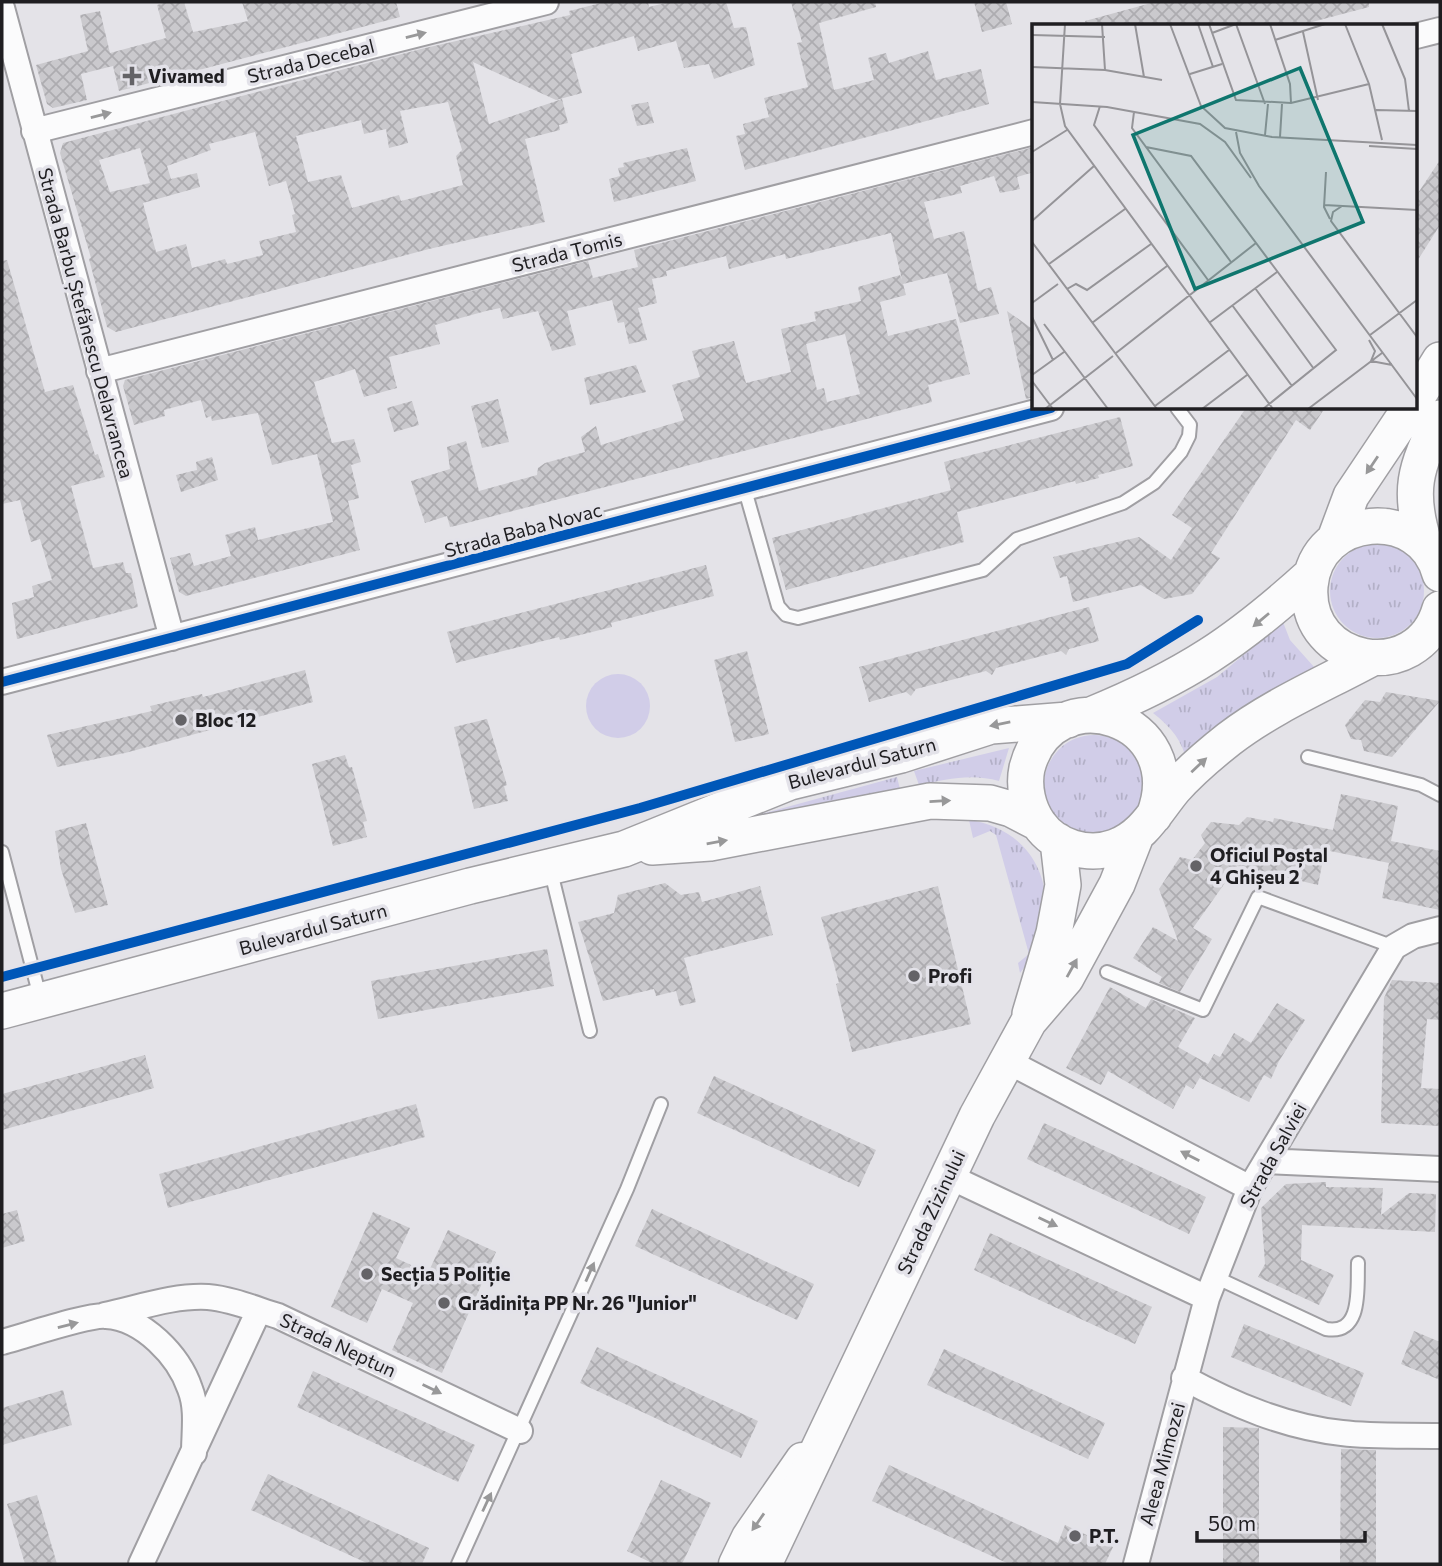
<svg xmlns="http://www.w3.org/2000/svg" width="1442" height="1566" font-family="Commissioner,sans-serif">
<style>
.grass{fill:url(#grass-tufts)}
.green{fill:#d1cde8}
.building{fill:url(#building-cross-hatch);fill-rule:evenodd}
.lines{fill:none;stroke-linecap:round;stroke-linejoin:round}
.service-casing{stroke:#a09fa3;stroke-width:16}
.minor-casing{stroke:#a09fa3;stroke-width:28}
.tertiary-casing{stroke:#a09fa3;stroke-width:35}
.secondary-casing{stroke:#a09fa3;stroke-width:38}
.service{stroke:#fbfbfc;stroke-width:12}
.minor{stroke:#fbfbfc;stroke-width:24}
.tertiary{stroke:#fbfbfc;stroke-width:32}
.secondary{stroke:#fbfbfc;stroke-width:35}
.cycleway-casing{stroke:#e3e2e9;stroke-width:15}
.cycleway{stroke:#0057b8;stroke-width:10}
.oneway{fill:#989899}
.poi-dot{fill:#646367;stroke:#e3e2e9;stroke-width:2.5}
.labels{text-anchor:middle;stroke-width:7;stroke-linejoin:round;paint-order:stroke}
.street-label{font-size:19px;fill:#1f1e21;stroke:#e3e2e9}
.poi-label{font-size:19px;font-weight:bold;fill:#1f1e21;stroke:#e3e2e9;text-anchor:start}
.inset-road{fill:none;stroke:#959498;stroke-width:2}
.view{fill:#0f766e;fill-opacity:0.15;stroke:#0f766e;stroke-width:3.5}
.inset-edge{fill:none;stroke:#1f1e21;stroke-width:3.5}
</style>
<defs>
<pattern id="grass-tufts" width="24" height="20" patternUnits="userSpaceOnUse" patternTransform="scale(1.75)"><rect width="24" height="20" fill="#d1cde8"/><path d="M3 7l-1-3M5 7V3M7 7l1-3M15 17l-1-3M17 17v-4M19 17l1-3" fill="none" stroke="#b3b0c7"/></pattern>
<pattern id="building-cross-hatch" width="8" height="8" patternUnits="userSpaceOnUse" patternTransform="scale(1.75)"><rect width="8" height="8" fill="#cac9cd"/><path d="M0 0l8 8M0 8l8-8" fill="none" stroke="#adacb0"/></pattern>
</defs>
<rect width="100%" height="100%" fill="#e4e3e8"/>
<path class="grass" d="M1330 591a47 47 0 1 1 94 0a47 47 0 1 1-94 0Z
M1283 622 1290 640 1315 668 1187 763C1183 741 1171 727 1153 713L1217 677Z
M1044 785a50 50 0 1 1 100 0a50 50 0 1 1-100 0Z
M1009 748 999 781C972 773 946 779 919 785L914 771Z
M897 777 900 789 762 819 754 816Z
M969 820C1048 831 1068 917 1020 973L1018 963 1029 954 996 835 990 831 973 838Z"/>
<path class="green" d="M586 706a32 32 0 1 1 64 0a32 32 0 1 1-64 0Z"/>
<path class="building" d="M167 2H184L193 32 248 21 242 2H396L400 17 119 91 113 66 81 74 87 100 53 108 47 104 36 65 88 51 80 15 100 11 110 53 166 38 157 5Z
M605 2H648L649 7 669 2H726L734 28 746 27 755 65 714 79 709 64 684 68 676 41 638 51 634 36 571 54 582 93 556 100 473 62 489 124 562 99 568 123 559 125 560 130 525 139 545 222 429 249 116 332 107 327 89 259 91 258 60 153 63 143 421 49 570 15 569 11ZM448 102 462 150 456 156 463 185 401 201 399 195 352 208 341 175 308 182 296 136 361 120 364 134 386 129 389 148 408 143 400 111ZM255 132 269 186 286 181 295 214 292 215 296 232 259 241 263 255 227 264 225 259 192 268 186 244 156 252 143 203 200 187 197 173 171 179 167 166 211 150 209 144ZM140 148 150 183 110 192 99 160Z
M791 2H875L876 7 819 23 834 90 874 80 868 58 886 53 889 63 928 51 936 80 981 69 989 104 745 170 736 136 745 134 743 124 769 117 764 98 808 87 797 43 802 42Z
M974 2H1006L1012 24 982 32Z
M1155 2H1369V7L1297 26H1086L1085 21Z
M648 102 654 123 637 126 631 105Z
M1034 147V172L1017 177 1020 189 1000 193 994 176 960 186 962 193 924 202 934 239 964 231 978 291 991 287 999 314 960 323 947 273 903 284 906 295 880 302 888 336 956 319 970 374 928 385 932 402 459 525 450 527 447 516 425 523 411 481 450 469 447 447 466 441 479 491 537 475 538 468 545 463 585 452 581 437 596 426 601 445 684 420 672 385 700 377 692 351 734 341 746 383 791 372 781 329 816 321 814 312 861 301 858 287 900 275 902 280 891 233 786 259 785 254 729 269 726 256 666 271 667 276 652 279 657 303 638 308 647 340 629 344 624 322 618 323 612 300 567 311 576 345 552 351 538 311 503 319 500 308 486 311 435 325 440 344 389 357 397 388 364 397 355 369 314 382 332 443 354 439 361 462 351 465 359 498 348 501 360 550 186 596 179 592 170 558 190 553 194 566 231 556 225 535 255 527 258 540 333 522 317 454 272 465 258 413 212 421 211 416 206 418 201 400 164 410 165 416 134 425 123 386 125 380 588 261 593 278 638 267 634 250ZM845 334 860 394 827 402 824 388 817 390 806 344Z
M687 148 696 181 614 202 609 179 620 176 618 168 624 167 623 163Z
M1440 160V225L1416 263V196Z
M7 260 45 392 73 385 95 455 98 454 105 477 71 486 93 568 123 562 126 573H131L138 607 17 639 12 603 34 597 32 586 52 580 40 539 31 542 20 500 2 504V261Z
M1007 311 1034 330V397L1026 399Z
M636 365 646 392 590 405 584 378Z
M498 399 509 442 482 448 471 406Z
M412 401 419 425 394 432 387 408Z
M1246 408H1325L1310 430 1296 420 1211 553 1220 558 1192 594 1164 599 1141 585 1073 602 1067 576 1060 578 1053 557 1139 537 1171 560 1192 528 1172 515Z
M1120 417 1133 466 1098 475 1099 478 1087 481 1076 484 1075 481 957 512 964 542 786 590 772 538 951 490 944 462Z
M212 457 218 480 181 492 176 475 197 470 196 462Z
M706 565 714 596 611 623 612 627 560 640 559 637 456 663 447 632Z
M1089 607 1099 641 1069 649 1066 655 1061 651 996 668 992 675 986 671 916 689 911 696 906 692 869 702 859 667Z
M747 651 769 734 735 742 714 660Z
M305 670 313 702 125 753 57 767 47 735 152 711 150 706 202 694 203 697Z
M1386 692 1440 701 1392 757 1364 751 1361 740 1351 739 1345 725 1365 700 1380 702Z
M487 719 507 785 504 786 508 801 474 809 454 727Z
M345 755 349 767H352L367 821 363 822 367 837 333 846 312 764Z
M1341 794 1398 806 1391 841 1440 851V910L1382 898 1389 863 1325 850 1318 885 1237 866 1193 928 1212 939 1180 992 1159 983 1162 977 1133 958 1153 927 1178 941 1159 889 1180 857 1192 860 1205 843 1201 835 1211 822 1239 825 1247 817 1273 822 1274 818 1333 830Z
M86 823 108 905 75 913 61 869 55 831Z
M665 883 681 895 699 892 702 902 760 886 773 935 684 958 696 1002 680 1006 676 991 656 996 654 989 603 1001 578 922 614 913 618 895Z
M938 886 971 1024 852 1052 836 984 839 983 821 917Z
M547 949 554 986 378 1019 371 981Z
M1392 980 1440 983V1020L1427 1019 1421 1088 1440 1089V1126L1381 1123 1384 998Z
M1110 987 1146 1008 1151 999 1195 1018 1178 1047 1208 1064 1193 1089 1186 1085 1173 1109 1108 1071 1101 1085 1066 1068Z
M1277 1003 1305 1020 1279 1061 1271 1079 1264 1075 1249 1102 1200 1078 1214 1054 1220 1057 1234 1033 1251 1043Z
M145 1055 154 1088 2 1130V1094Z
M714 1076 876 1150 859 1187 697 1113Z
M416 1104 425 1137 168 1208 159 1174Z
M1044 1123 1206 1197 1189 1234 1027 1159Z
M1326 1182V1187L1383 1188 1381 1215 1409 1193 1436 1194 1435 1232 1302 1225 1301 1260 1334 1275 1319 1305 1258 1277 1265 1264 1261 1208 1286 1184Z
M652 1209 814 1284 797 1320 635 1246Z
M17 1210 25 1241 2 1248V1214Z
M373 1212 410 1228 396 1258 428 1273 448 1230 496 1252 442 1373 392 1350 413 1303 382 1289 367 1323 331 1307Z
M990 1233 1152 1307 1135 1344 974 1270Z
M1244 1324 1364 1373 1351 1406 1231 1357Z
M1414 1331 1440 1342V1380L1401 1364Z
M597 1347 758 1421 741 1458 580 1383Z
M944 1349 1105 1423 1088 1459 927 1385Z
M313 1371 475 1445 458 1482 297 1407Z
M63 1390 72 1425 2 1445V1408Z
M1223 1427 1259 1428V1564H1223Z
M1341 1449 1376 1450V1564H1340Z
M889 1465 1058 1543 1065 1525 1113 1547 1105 1564H1009L872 1501Z
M268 1474 429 1548 422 1564H369L251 1510Z
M661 1480 711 1503 682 1564H654L627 1551Z
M37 1495 57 1564H25L7 1504Z"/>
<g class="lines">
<defs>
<path id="service" d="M745 490 778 606 786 615 798 618 983 570 1017 539 1123 503 1154 483 1181 452 1189 436 1190 425 1177 408
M1308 757 1421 785 1440 795
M2 852 40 997
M550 868 590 1031
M1107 972 1203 1010 1258 897 1394 947
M1215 1277 1326 1329C1363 1335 1357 1288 1358 1263
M458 1564 627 1189 661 1104"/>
<path id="minor" d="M2 8 172 638
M1416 36 1440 30
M34 131 546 2
M99 371 1034 132
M2 682 1051 408
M1007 1061 1250 1188
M1266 1161 1440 1169
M948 1176 1207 1298
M105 1315C138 1308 174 1295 208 1297 232 1299 255 1309 278 1316L520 1431
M2 1342C22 1337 89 1314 106 1316 143 1318 179 1356 190 1389 198 1409 194 1432 194 1453
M1184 1378C1234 1405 1286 1427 1342 1433 1375 1437 1408 1435 1440 1436
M141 1564 259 1310
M1136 1564 1207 1298 1250 1188 1394 947 1413 936 1440 929"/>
<path id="tertiary" d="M735 1564 748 1537 802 1459"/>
<path id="secondary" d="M1416 399 1440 360
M1335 539 1351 496 1410 408
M1425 546C1407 491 1415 468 1440 418
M1440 574C1422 504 1316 513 1310 586 1304 666 1418 686 1440 609
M1091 715C1186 676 1236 643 1312 574
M1154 816C1192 717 1052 673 1027 768 1023 787 1028 809 1039 824 1055 847 1088 857 1115 847 1144 836 1155 812 1174 789 1190 771 1210 754 1229 739 1272 706 1324 684 1372 658
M652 847 710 843 930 801 990 803 1011 809 1038 823
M2 1011 470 886 624 849 790 782 901 755 991 726 1068 720
M1030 1014 1054 933 1063 885 1058 841
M764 1564 977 1116 1029 1021 1066 978 1117 884 1135 838"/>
</defs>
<use href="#service" class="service-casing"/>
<use href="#minor" class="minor-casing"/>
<use href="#tertiary" class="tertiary-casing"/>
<use href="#secondary" class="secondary-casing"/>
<use href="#service" class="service"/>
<use href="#minor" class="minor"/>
<use href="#tertiary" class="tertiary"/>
<use href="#secondary" class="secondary"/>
<defs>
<path id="cycleway" d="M2 682 1051 408
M2 977 640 808 1127 664 1198 620"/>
</defs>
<use href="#cycleway" class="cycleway-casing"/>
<use href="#cycleway" class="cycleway"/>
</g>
<defs><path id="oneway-solid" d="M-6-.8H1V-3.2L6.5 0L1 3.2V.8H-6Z" transform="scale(1.75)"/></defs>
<g class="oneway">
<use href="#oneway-solid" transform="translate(416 35) rotate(-14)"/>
<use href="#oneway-solid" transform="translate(101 115) rotate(-14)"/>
<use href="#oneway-solid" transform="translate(1372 465) rotate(124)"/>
<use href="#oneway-solid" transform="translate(1261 620) rotate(140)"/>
<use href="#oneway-solid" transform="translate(1000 724) rotate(169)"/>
<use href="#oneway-solid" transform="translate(1199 765) rotate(-43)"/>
<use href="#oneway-solid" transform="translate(940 801) rotate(-3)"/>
<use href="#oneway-solid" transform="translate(717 842) rotate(-10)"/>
<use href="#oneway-solid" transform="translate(1072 968) rotate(-61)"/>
<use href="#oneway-solid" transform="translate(1190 1156) rotate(-153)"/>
<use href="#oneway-solid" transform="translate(1048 1222) rotate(25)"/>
<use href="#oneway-solid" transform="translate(590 1272) rotate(-66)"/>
<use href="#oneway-solid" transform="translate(68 1325) rotate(-14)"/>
<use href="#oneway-solid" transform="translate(432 1389) rotate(26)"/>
<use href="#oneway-solid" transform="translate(487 1502) rotate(-65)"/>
<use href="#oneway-solid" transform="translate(758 1522) rotate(125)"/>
</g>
<g class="poi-dot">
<path d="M128.5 65.5h7v7h7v7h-7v7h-7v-7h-7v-7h7z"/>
<circle cx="181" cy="720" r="7"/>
<circle cx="1196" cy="866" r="7"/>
<circle cx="914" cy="976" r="7"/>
<circle cx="367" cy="1274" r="7"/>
<circle cx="444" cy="1303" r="7"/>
<circle cx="1075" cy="1536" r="7"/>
</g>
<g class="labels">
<g class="street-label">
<text transform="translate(311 61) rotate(-14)" y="7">Strada Decebal</text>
<text transform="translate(567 252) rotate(-14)" y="7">Strada Tomis</text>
<text transform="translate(86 323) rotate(75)" y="7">Strada Barbu Ștefănescu Delavrancea</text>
<text transform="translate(523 530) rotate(-15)" y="7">Strada Baba Novac</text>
<text transform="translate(862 763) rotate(-15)" y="7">Bulevardul Saturn</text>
<text transform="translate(313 929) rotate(-15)" y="7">Bulevardul Saturn</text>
<text transform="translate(1273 1155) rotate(-61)" y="7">Strada Salviei</text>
<text transform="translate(931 1212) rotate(-65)" y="7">Strada Zizinului</text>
<text transform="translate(338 1345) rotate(25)" y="7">Strada Neptun</text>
<text transform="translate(1162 1464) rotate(-75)" y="7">Aleea Mimozei</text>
</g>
<g class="poi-label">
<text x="148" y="83">Vivamed</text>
<text x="195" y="727">Bloc 12</text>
<text x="1210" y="862">Oficiul Poștal<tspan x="1210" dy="22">4 Ghișeu 2</tspan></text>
<text x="928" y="983">Profi</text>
<text x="381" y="1281">Secția 5 Poliție</text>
<text x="458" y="1310">Grădinița PP Nr. 26 "Junior"</text>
<text x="1089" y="1543">P.T.</text>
</g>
</g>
<g transform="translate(1032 24)">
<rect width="385" height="385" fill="#e4e3e8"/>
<path class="inset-road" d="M33 0 28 80 33 102 241 385M70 0 73 46M103 0 112 53M138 0 169 82 193 104 240 113 385 121M166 0 181 43M177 0 204 76 259 79 337 60M204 0 233 80M238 0 258 60 259 79M313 0 337 60 350 116M350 0 373 55 377 87M271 8 286 76M180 9 204 0M0 11 73 13M243 16 293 0M0 43 73 46 130 56M158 50 190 40M0 78 75 83 168 100 193 118 219 154M68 82 62 101 176 256M344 86 385 87M102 88 100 104 199 238M204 108 208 129 227 162 385 375M233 111 236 80M248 113 250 80M337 122 385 125M114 123 159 132 304 326 231 385M0 128 35 106M294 148 292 183 298 195M292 181 385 186M310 182 301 188 299 197 385 313M0 197 62 142M0 218 125 385M17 240 93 185M223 264 282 345M35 265 44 260 55 266 119 220M0 279 26 260M200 281 260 362M0 293 21 336M60 299 135 242M177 299 245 248M12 300 76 385M338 311 385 276M337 316 343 327 339 337 360 341M84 329 224 219M0 351 32 328M0 357 21 385M123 382 197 326M13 385 81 332M170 385 215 351M276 385 350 329"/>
<path class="view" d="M268 44 331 198 163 265 101 111Z"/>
<rect width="385" height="385" class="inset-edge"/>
</g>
<rect width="1442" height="1566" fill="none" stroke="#1f1e21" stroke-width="7"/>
<path d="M1197 1531v10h168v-10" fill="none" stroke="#1f1e21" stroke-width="3.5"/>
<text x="1208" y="1531" font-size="21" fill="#1f1e21" stroke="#e3e2e9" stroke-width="5" paint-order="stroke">50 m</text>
</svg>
